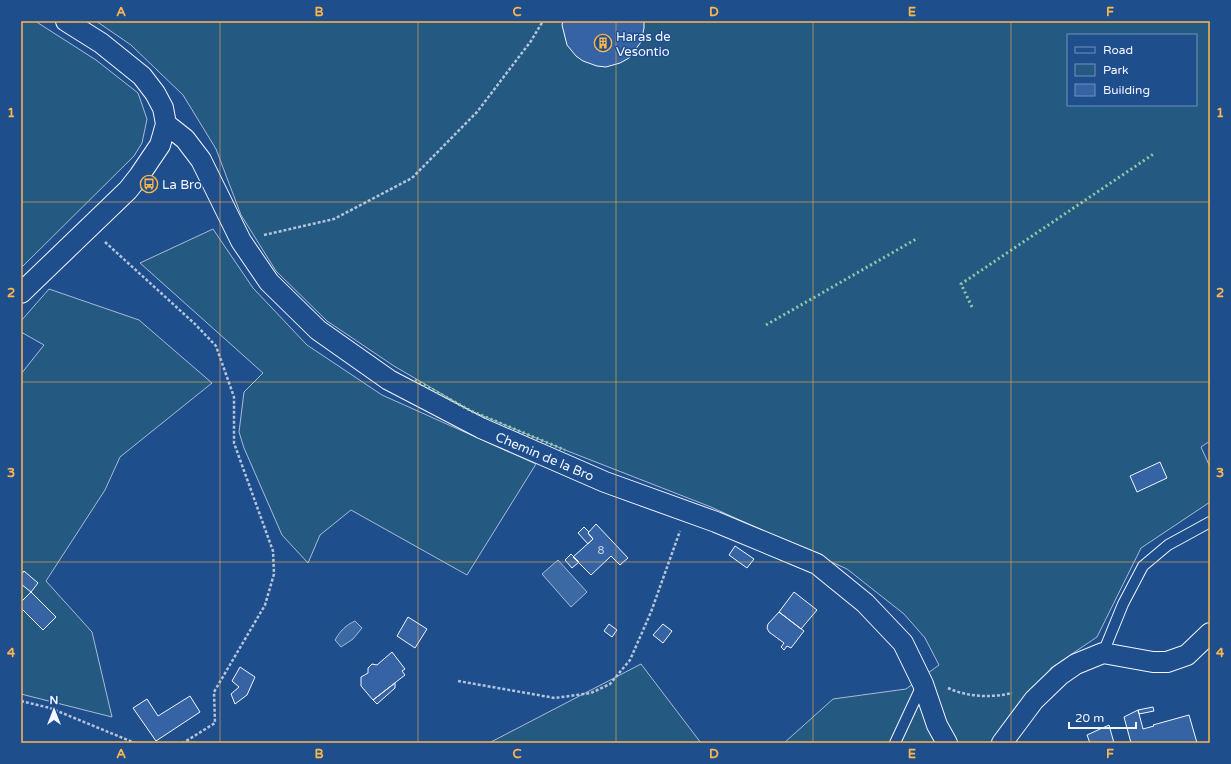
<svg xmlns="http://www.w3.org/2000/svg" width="1231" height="764" font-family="'Varela Round',sans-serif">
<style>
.green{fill:#245a82;stroke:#a8bbd7;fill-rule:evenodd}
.water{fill:#3b69a3;stroke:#a8bbd7}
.building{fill:#3563a3;stroke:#f2f6ff}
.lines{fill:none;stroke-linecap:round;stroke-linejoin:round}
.lane-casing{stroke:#f2f6ff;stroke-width:12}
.street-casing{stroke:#f2f6ff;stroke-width:22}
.path{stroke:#b3c4dc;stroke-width:2.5;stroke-dasharray:3 2;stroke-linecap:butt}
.lane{stroke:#1f4e8c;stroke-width:10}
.street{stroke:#1f4e8c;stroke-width:20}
.hedge{stroke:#97c8a6;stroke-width:3;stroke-dasharray:2 3;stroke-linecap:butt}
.grid{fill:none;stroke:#ffb74d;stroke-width:1;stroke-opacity:0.55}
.labels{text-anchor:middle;stroke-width:3;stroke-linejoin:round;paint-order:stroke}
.number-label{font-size:11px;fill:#c3d1e8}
.poi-label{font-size:13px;fill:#f2f6ff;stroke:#1f4e8c;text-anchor:start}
.street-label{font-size:13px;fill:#f2f6ff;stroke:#1f4e8c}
.neatline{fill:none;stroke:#ffb74d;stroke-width:1.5}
.grid-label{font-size:13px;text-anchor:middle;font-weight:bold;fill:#ffb74d}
</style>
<rect width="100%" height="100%" fill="#1f4e8c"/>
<path class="green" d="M21 21H35L96 60 138 93 147 119 142 143 134 156 21 268Z
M96 21H1210V441L1201 447 1210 467V502L1141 548 1097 637 1051 668 1002 743H784L833 699 906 689 939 665 925 638 904 614 847 569 711 507 565 450 471 411 394 366 327 321 276 271 241 215 216 149 183 95 131 45ZM1068 35H1196V105H1068Z
M213 229 253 288 307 345 382 395 536 464 467 575 351 510 320 535 308 563 282 535 244 448 239 432 244 392 263 373 140 263Z
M49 289 139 320 212 383 120 457 105 490 46 581 92 632 112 717 21 694V374L44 345 21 332V321Z
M641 664 701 743H489Z"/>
<path class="water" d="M558 560 587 592 571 607 542 574Z
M355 621 362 628 353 639 341 647 335 640C340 631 346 625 355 621Z"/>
<path class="building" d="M563 21H644V28L641 42 629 58 620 63 606 67 597 66 583 61 576 56 567 45 562 25Z
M1160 462 1167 478 1137 492 1130 476Z
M596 524 628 558 620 565 611 556 591 575 573 557 593 539 588 533Z
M584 527 589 532 588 533 593 539 588 544 578 533Z
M735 546 754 559 747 568 729 555Z
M571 554 579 562 572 568 565 560Z
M24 571 38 583 31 592 21 584V575Z
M31 592 56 617 43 630 21 608V602Z
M794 592 817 610 801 629 779 612Z
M779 612 804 631 791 648 787 646 784 650 781 647 784 643 769 632 767 628 768 624Z
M408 617 427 629 415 648 397 636Z
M609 624 617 630 612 637 604 631Z
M663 624 672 631 663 643 653 635Z
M392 652 405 669 402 671 405 675 373 700 361 686V677L368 673V668L372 664 377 665Z
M240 667 255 677 247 695 235 704 231 694 239 687 232 681Z
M395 683V688L377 704 373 700Z
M190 696 200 712 156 741 133 708 147 699 158 716Z
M1153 707 1154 711 1139 714 1138 710Z
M1138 710 1143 729 1154 726 1153 725 1189 715 1197 743H1131L1124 717Z
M1109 725 1114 743H1090L1087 735Z"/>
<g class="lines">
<defs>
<path id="lane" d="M1103 653 1123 604 1143 566 1168 545 1210 522
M895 743 922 685"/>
<path id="street" d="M166 124 185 139 201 160 241 241 269 282 318 330 389 380 481 428 605 482 716 522 817 564 865 603 903 643 923 684 937 725 947 743
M21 293 128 190 139 176 160 145 166 124 163 108 155 93 142 76 101 43 66 21
M1002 743 1034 700 1060 675 1076 664 1103 653 1153 662H1167L1187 655 1210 633"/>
</defs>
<use href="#lane" class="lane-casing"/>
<use href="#street" class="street-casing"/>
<path class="path" d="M264 235 334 219 412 178 477 112 531 41 543 21
M105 242 195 324 216 346 234 397V443L273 551 274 574 265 605 214 692 215 723 183 743
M458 681 555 698 591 693 610 684 630 660 651 612 680 531
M948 688C967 697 991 698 1012 693
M21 701 50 708 135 743"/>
<use href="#lane" class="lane"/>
<use href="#street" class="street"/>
<path class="hedge" d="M972 307 961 284 1155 153
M766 325 918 238
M415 380 471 411 565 450"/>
</g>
<path class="grid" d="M220 21V743M418 21V743M616 21V743M813 21V743M1011 21V743M21 202H1210M21 382H1210M21 562H1210"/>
<defs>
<symbol id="building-ring" viewBox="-11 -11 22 22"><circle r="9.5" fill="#1f4e8c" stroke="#ffb74d" stroke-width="1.5"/><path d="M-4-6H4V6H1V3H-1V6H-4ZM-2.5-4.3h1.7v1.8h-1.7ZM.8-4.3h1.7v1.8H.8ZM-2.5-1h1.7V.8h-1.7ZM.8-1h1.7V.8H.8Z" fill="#ffb74d"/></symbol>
<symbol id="bus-ring" viewBox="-11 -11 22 22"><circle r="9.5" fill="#1f4e8c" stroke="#ffb74d" stroke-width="1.5"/><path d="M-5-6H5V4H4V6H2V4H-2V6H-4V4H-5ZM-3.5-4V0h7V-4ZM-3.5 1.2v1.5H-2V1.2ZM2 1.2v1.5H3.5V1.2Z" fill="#ffb74d"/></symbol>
</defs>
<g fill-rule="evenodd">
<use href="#building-ring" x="593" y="33" width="20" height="20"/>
<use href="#bus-ring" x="139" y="174" width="20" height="20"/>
</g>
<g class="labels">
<g class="number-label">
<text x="601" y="554">8</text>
</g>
<g class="poi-label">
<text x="616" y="41">Haras de<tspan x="616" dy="15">Vesontio</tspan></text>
<text x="162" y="189">La Bro</text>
</g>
<g class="street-label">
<text transform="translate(545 456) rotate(23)" y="5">Chemin de la Bro</text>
</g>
</g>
<rect width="1231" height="764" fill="none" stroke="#1f4e8c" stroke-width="44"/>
<rect x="1067" y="34" width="130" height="72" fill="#1f4e8c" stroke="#7391ba"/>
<rect x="1075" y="47" width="20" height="6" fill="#1f4e8c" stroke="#7391ba"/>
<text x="1103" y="54" font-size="12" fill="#f2f6ff">Road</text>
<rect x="1075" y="64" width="20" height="12" fill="#245a82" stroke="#7391ba"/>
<text x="1103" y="74" font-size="12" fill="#f2f6ff">Park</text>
<rect x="1075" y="84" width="20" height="12" fill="#3563a3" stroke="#7391ba"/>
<text x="1103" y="94" font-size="12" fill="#f2f6ff">Building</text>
<g transform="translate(54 710)" stroke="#1f4e8c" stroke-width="3" paint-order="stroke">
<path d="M0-3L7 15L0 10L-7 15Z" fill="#f2f6ff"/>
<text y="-6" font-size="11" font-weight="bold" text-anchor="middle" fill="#f2f6ff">N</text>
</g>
<path d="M1069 722v6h67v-6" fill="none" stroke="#f2f6ff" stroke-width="2"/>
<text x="1075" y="722" font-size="12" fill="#f2f6ff" stroke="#1f4e8c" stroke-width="3" paint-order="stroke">20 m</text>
<rect x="22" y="22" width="1187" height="720" class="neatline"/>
<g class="grid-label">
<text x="121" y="16">A</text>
<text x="319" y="16">B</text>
<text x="517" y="16">C</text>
<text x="714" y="16">D</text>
<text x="912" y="16">E</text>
<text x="1110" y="16">F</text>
<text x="11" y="117">1</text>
<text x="1220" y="117">1</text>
<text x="11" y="297">2</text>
<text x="1220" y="297">2</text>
<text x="11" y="477">3</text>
<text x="1220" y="477">3</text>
<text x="11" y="657">4</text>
<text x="1220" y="657">4</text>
<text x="121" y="758">A</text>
<text x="319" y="758">B</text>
<text x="517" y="758">C</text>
<text x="714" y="758">D</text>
<text x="912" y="758">E</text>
<text x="1110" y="758">F</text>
</g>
</svg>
